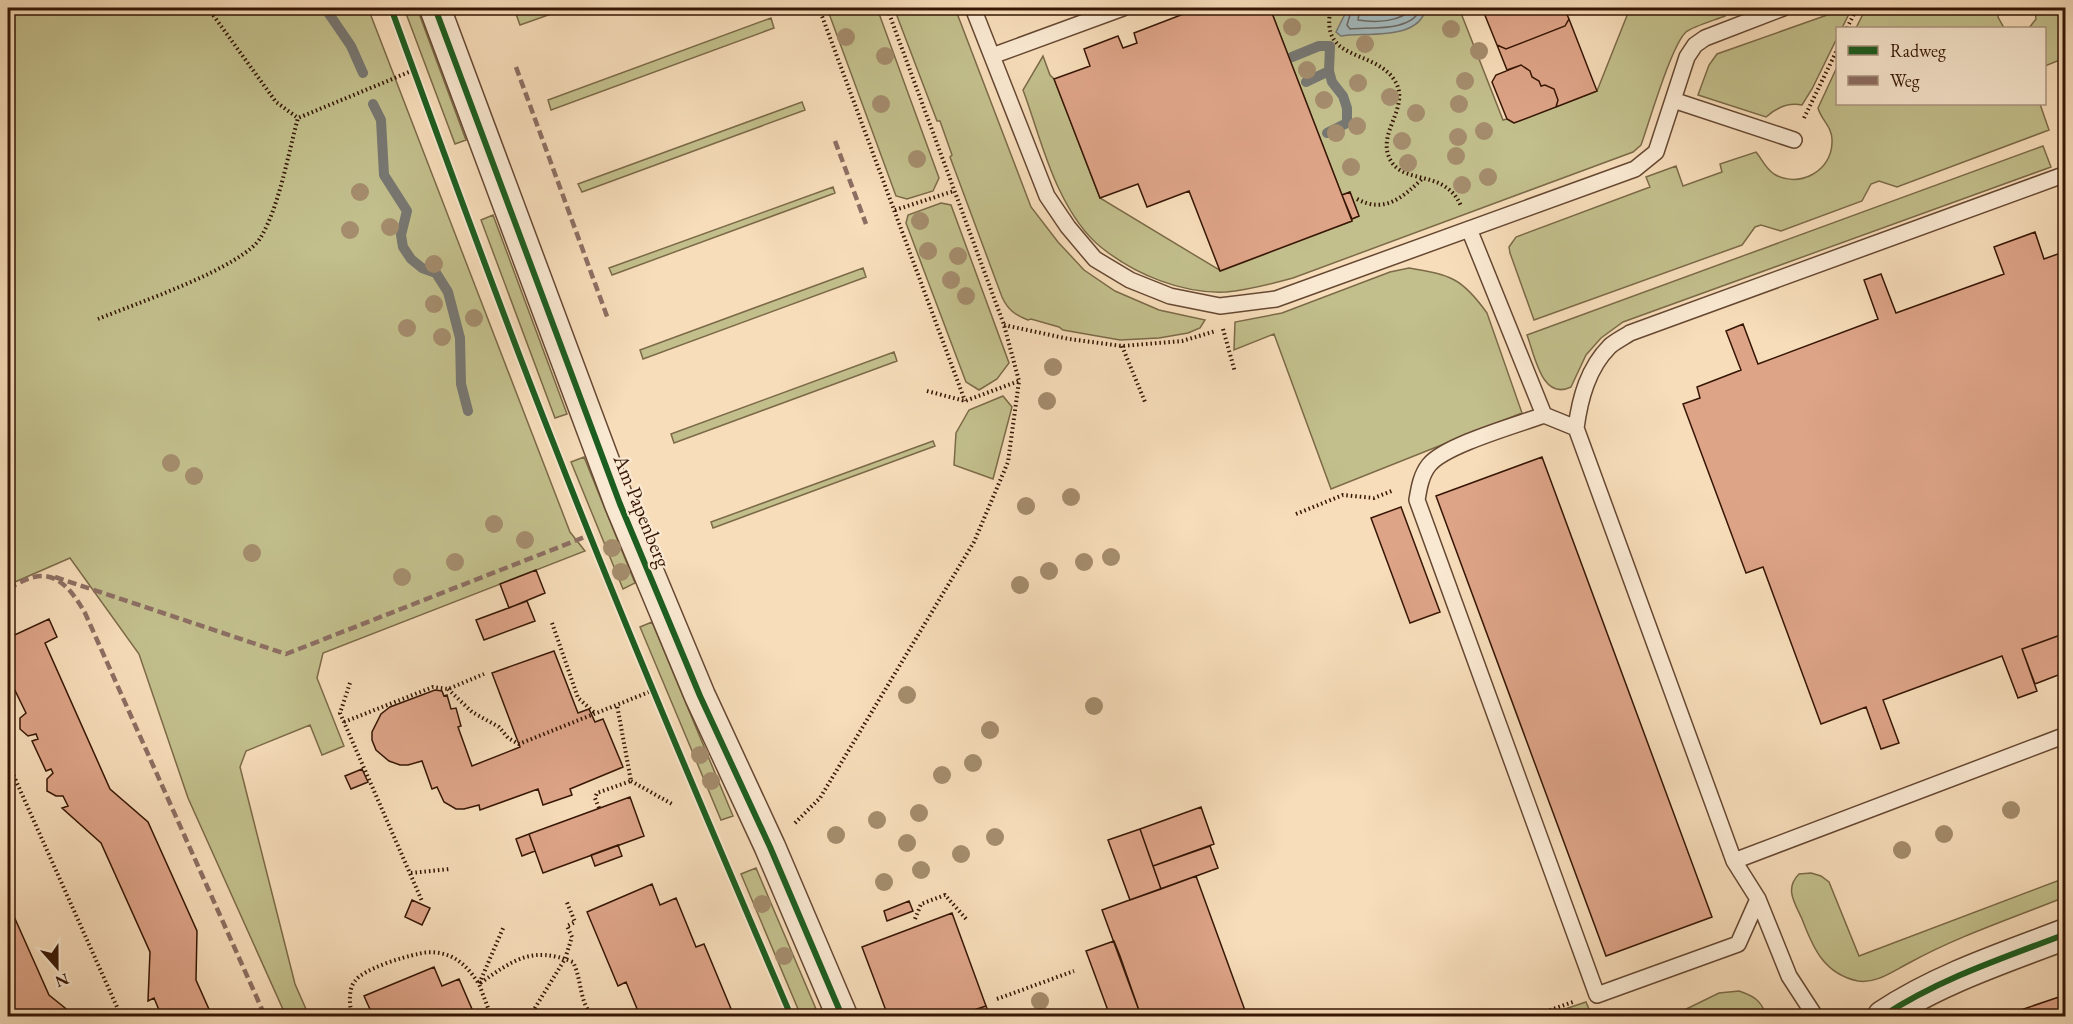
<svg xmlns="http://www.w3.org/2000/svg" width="2073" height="1024" font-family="'EB Garamond',serif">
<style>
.green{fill:#c2bf8c;stroke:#7c6a48;stroke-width:1.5}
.water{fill:#a3b8bb;stroke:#777772;stroke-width:1.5}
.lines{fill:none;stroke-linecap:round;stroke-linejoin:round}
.shore{stroke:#6c6760;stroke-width:1.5}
.stream{stroke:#777772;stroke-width:10}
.building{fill:#dea488;stroke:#361604;stroke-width:1.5}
.lane-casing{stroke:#664832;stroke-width:18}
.street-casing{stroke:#664832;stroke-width:33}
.path{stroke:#361604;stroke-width:4;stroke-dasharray:1.5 3;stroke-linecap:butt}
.lane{stroke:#fae9d2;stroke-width:15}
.street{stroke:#fae9d2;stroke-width:30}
.quiet{stroke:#8d6e63;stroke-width:4.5;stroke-dasharray:9 4.5;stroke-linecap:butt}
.cycleway-casing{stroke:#fae9d2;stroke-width:10}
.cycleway{stroke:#1b5e20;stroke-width:6}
.tree{fill:#a48c6c}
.labels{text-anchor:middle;stroke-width:4.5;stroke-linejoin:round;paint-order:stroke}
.street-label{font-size:21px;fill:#361604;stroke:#fae9d2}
</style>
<rect width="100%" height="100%" fill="#f7ddba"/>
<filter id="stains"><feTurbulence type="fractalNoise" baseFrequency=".00333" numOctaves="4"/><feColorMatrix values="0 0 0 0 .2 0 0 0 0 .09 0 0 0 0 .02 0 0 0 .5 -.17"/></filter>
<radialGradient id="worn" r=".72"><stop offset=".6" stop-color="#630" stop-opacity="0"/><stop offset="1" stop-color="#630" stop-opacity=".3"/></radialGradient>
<path class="green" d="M8 8H368L570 532 585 551 323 653 317 678 344 746 322 755 310 725 246 751 240 767 295 984 309 1016H286L188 798 139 654 70 558 8 585Z
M404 8H417L466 140 455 144Z
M534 8H568L520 25 516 14Z
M827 8H877L939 178 933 191 907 199 896 196Z
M894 8H955L1031 207 1058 242 1084 270 1115 291 1159 310 1205 320 1200 328 1188 333 1159 338 1120 340 1063 330 1059 327 1031 319 1028 320C1015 315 1008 310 1002 297L950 157 952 155 940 121H937Z
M1270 8H1459L1503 120 1507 119 1514 123 1597 91 1630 8H1722L1725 16C1715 20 1694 26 1686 32 1671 46 1649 123 1641 145L1633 152 1293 278C1271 284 1249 290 1226 292 1183 294 1136 275 1102 248 1084 234 1069 210 1059 189 1044 158 1035 122 1023 90L1043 56 1050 75 1054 79 1100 198 1221 271 1352 221V219L1359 216 1350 192 1342 195Z
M1847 8H1852L1842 28H1838L1837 38 1812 89 1802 105C1787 102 1776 108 1766 117L1698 95 1709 65 1717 54Z
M1866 8H1999L1998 17 2004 28H1856Z
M2035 8H2065V58L2045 66 2044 28H2029L2036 19Z
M771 18 774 28 551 110 548 100Z
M1837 67 1838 104H2040L2049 130 1897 187 1879 181 1871 184 1862 201 1781 231 1761 225 1755 227 1742 245 1534 320 1510 253 1509 247 1516 237 1650 187 1646 177 1676 166 1683 186 1722 172 1720 164 1756 152C1762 159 1765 168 1774 174 1799 189 1832 171 1832 142 1833 127 1821 120 1818 108Z
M802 102 805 110 582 192 578 184Z
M2043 146 2051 167 1623 322 1601 338 1586 355 1571 387C1542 401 1535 356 1527 335Z
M833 187 835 193 623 271 612 275 609 268Z
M941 203 951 205 1009 363 997 379 979 390 966 382 906 223 908 215Z
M493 215 567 414 555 418 481 220Z
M863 268 866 277 643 359 640 350Z
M1409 268C1451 275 1462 278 1487 313L1522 413 1331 489 1274 334 1234 350 1235 322 1282 313 1390 272Z
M894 352 897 361 674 443 671 434Z
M1003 396 1012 407 993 479 954 465 956 433 969 410Z
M933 441 935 446 713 528 711 522Z
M584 457 635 583 623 589 571 462Z
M652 622 733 816 721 820 640 627Z
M756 868 819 1016H801L741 874Z
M1811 873 1821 876 1829 882 1859 956 2065 878V897C2013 918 1958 936 1909 963 1893 971 1876 984 1858 981 1824 974 1813 948 1802 919 1795 903 1784 889 1799 874Z
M1739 991C1754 996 1762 1001 1766 1016H1672L1719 993Z
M1586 1002 1592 1016H1544Z"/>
<path class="water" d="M1348 8H1426C1419 41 1367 32 1341 36L1336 32Z"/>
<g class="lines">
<path class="shore" d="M1352 8 1347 25 1350 29C1369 27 1414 32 1420 8
M1360 8 1358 20C1375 23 1402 22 1412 8"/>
<path class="stream" d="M325 8 351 46 363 73
M1292 57 1319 46H1330L1329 71 1332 82 1343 96 1347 108V123L1327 133
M1306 82 1329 71
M373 104 381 120 384 175 407 211 401 235 403 247 411 259 422 268 436 273 448 292 460 338 461 384 468 411"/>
</g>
<path class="building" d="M1199 8H1270L1352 221 1220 271 1189 191 1147 207 1138 184 1100 198 1054 79 1090 66 1084 49 1118 36 1123 48 1137 43 1134 33Z
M1482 8H1564L1569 19 1565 26 1506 49 1497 45Z
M1569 19 1597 91 1556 107 1558 100 1554 89 1545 85 1541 86 1539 81 1532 77 1530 71 1521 65 1507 70 1497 45 1506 49 1565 26Z
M1521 65 1530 71 1532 77 1539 81 1541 86 1545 85 1554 89 1558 100 1556 107 1514 123 1507 119 1492 82 1496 75Z
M1350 192 1359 216 1352 219 1342 195Z
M2035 232 2044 259 2066 251V633L2022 649 2037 691 2018 698 2002 656 1883 700 1899 743 1881 749 1866 707 1821 724 1763 567 1746 573 1683 404 1700 398 1697 387 1741 370 1726 331 1743 324 1758 364 1878 319 1864 280 1881 274 1896 313 2004 274 1994 247Z
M1542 457 1712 917 1606 956 1436 496Z
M1401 507 1440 612 1410 623 1371 518Z
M536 570 545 593 509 608 500 584Z
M527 601 535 621 484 640 476 620Z
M49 619 57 637 45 643 110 789 148 822 197 931 196 980 212 1016H153L159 1010 154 998 148 1001 150 952 101 843 62 808 68 806 63 796H56L47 791V779L53 773 51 769 46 771 32 741 38 739 36 734 28 736 20 729V718L26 713 8 676V638Z
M2066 633V672L2035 684 2022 649Z
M554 651 578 713 589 709 595 722 603 719 623 767 570 789 572 795 543 805 538 789 480 810 479 805 464 809H456L444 802 437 787 432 789 422 761 408 765H400L389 761 376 750 372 740V732L381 714 390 707 435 690 442 691 444 696 447 695 451 709 456 708 461 726 458 727 472 766 520 747 492 673Z
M362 769 368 782 351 789 345 776Z
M630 797 644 836 543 873 529 834Z
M1201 807 1214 844 1153 866 1140 829Z
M1140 829 1161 889 1130 900 1108 840Z
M529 834 535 851 522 856 516 839Z
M618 845 622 856 595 866 591 855Z
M1210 846 1218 868 1161 889 1153 866Z
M1196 876 1247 1016H1141L1102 910Z
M652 884 660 905 676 898 696 947 704 944 734 1016H640L626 982 618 986 587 912Z
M412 900 430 908 422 925 405 917Z
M909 901 913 911 887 921 884 911Z
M8 903 49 995 75 1016H8Z
M952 913 986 1006 965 1013 966 1016H888L862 947Z
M1114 941 1120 956 1141 1016H1110L1086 951Z
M434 967 442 986 459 979 475 1016H373L364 996Z
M2059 997 2066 1016H2003Z
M986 1006 990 1016H966L965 1013Z"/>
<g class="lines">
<defs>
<path id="lane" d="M973 8 1047 196 1068 227 1095 259 1130 280 1170 296 1220 306 1276 299 1635 169 1656 152 1687 57 1695 45 1705 38 1783 8
M992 56 1123 8
M1673 100 1794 140
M1469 229 1544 415
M1576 428C1580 398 1588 368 1610 346 1616 341 1624 337 1630 333L2066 174
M1734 861 2066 735
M1758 899 1738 944 1597 995 1417 500C1419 488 1421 475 1429 465 1445 445 1517 425 1544 415L1576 428 1734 861 1758 899 1789 976 1815 1016"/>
<path id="street" d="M435 8 620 504 700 696 770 847 842 1016
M1883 1016C1939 979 2003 958 2066 934"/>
</defs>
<use href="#lane" class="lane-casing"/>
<use href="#street" class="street-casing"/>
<path class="path" d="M208 8 276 102 298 118
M819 8 965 401
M1331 8C1319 61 1371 49 1393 78 1414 106 1374 133 1391 161 1405 185 1445 169 1461 206
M8 17 31 8
M1847 28 1857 8
M1804 118 1838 48
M1357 199C1385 214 1403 197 1423 178
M895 210 954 191
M98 319C134 304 243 268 261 237 280 204 288 154 298 118L414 70
M1004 325 1069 339 1122 346 1182 341 1216 331
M1223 329 1235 372
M1122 346 1145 402
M927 391 965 401 1019 381
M1296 514 1343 495 1374 498 1394 490
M552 623 578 698 596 714
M350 683 340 713 422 901
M448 689 472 712 499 727 508 738 519 744 654 690
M344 722 433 687 448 689 484 674
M8 763 121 1016
M631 781 672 804
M599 808 595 798 597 793 631 781 617 705
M795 823 820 798 974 542 1008 462 1019 381 1004 325 887 8
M411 873 450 869
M915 919 921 904 945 895 967 920
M997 999 1074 971
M353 1016C349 1007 348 989 355 981 363 969 403 957 418 954 428 951 440 952 450 956 463 962 471 972 479 984L504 926
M491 1016 479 984C512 961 531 945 573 962 582 979 579 1003 593 1016
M530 1016 565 959 572 937 567 926 575 922 566 900
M1533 1016 1573 1002"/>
<use href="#lane" class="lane"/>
<use href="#street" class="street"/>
<path class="quiet" d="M516 67 608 319
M835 141 866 224
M55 577 286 654 590 535
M8 588C16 585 25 579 34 577 59 571 74 594 85 613L265 1016"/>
<defs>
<path id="cycleway" d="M391 8C444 153 496 298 553 442 628 635 710 826 791 1016
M435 8 620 504 700 696 770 847 842 1016
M1883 1016C1939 979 2003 958 2066 934"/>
</defs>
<use href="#cycleway" class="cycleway-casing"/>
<use href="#cycleway" class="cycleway"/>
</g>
<g class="tree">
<circle cx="1292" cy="27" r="9"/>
<circle cx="1451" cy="29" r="9"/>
<circle cx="846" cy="37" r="9"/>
<circle cx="1365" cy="44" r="9"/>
<circle cx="1479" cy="51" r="9"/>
<circle cx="885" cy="56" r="9"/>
<circle cx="1307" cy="70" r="9"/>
<circle cx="1465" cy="81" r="9"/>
<circle cx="1358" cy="83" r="9"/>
<circle cx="1390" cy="97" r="9"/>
<circle cx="1324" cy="100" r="9"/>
<circle cx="881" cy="104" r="9"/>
<circle cx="1459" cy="104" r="9"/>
<circle cx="1416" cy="113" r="9"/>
<circle cx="1357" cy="126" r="9"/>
<circle cx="1484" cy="131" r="9"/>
<circle cx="1336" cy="133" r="9"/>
<circle cx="1458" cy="137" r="9"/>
<circle cx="1402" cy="141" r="9"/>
<circle cx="1456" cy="156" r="9"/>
<circle cx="917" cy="159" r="9"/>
<circle cx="1408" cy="163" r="9"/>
<circle cx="1351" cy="167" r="9"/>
<circle cx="1488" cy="177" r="9"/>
<circle cx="1462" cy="185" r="9"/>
<circle cx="360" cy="192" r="9"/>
<circle cx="920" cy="221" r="9"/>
<circle cx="390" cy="227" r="9"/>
<circle cx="350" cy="230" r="9"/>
<circle cx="928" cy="251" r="9"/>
<circle cx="958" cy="256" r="9"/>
<circle cx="434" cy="264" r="9"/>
<circle cx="951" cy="280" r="9"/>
<circle cx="966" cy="296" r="9"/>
<circle cx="434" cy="304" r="9"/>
<circle cx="474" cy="318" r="9"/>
<circle cx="407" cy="328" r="9"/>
<circle cx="442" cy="337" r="9"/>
<circle cx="1053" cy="367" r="9"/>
<circle cx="1047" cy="401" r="9"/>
<circle cx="171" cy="463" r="9"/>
<circle cx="194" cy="476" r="9"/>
<circle cx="1071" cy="497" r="9"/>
<circle cx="1026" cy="506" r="9"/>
<circle cx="494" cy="524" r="9"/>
<circle cx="525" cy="540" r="9"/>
<circle cx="612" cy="548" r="9"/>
<circle cx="252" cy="553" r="9"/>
<circle cx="1111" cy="557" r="9"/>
<circle cx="455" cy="562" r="9"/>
<circle cx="1084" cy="562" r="9"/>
<circle cx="1049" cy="571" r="9"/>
<circle cx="621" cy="572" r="9"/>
<circle cx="402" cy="577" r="9"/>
<circle cx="1020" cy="585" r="9"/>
<circle cx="907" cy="695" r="9"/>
<circle cx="1094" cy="706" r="9"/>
<circle cx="990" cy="730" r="9"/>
<circle cx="700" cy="755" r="9"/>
<circle cx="973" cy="763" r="9"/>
<circle cx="942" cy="775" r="9"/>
<circle cx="711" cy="781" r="9"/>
<circle cx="2011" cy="810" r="9"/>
<circle cx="919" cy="813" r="9"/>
<circle cx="877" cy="820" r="9"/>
<circle cx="1944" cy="834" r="9"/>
<circle cx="836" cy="835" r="9"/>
<circle cx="995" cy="837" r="9"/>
<circle cx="907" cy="843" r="9"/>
<circle cx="1902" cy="850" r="9"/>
<circle cx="961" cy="854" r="9"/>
<circle cx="921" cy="870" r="9"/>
<circle cx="884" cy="882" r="9"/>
<circle cx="762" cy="904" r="9"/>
<circle cx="784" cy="956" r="9"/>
<circle cx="1040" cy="1001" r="9"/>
</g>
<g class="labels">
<g class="street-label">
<text transform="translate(642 511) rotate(68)" y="7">Am Papenberg</text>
</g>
</g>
<rect width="2073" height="1024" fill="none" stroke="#f7ddba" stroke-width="30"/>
<rect x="9" y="9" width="2055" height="1006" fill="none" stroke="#361604" stroke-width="3"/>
<rect x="15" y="15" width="2043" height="994" fill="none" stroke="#361604" stroke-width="1.5"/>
<rect x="1836" y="27" width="210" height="78" fill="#fae9d2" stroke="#ac9580" stroke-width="1.5"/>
<rect x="1848" y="46" width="30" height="9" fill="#1b5e20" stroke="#ac9580" stroke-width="1.5"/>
<text x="1890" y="57" font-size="18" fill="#361604">Radweg</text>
<rect x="1848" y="76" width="30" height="9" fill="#8d6e63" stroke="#ac9580" stroke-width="1.5"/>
<text x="1890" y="87" font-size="18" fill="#361604">Weg</text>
<g transform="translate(57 967) rotate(159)" stroke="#fae9d2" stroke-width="4.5" paint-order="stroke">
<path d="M0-4.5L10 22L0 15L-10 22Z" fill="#361604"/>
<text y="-9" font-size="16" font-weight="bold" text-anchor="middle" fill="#361604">N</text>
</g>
<rect width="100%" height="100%" filter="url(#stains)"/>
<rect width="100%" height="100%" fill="url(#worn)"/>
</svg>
